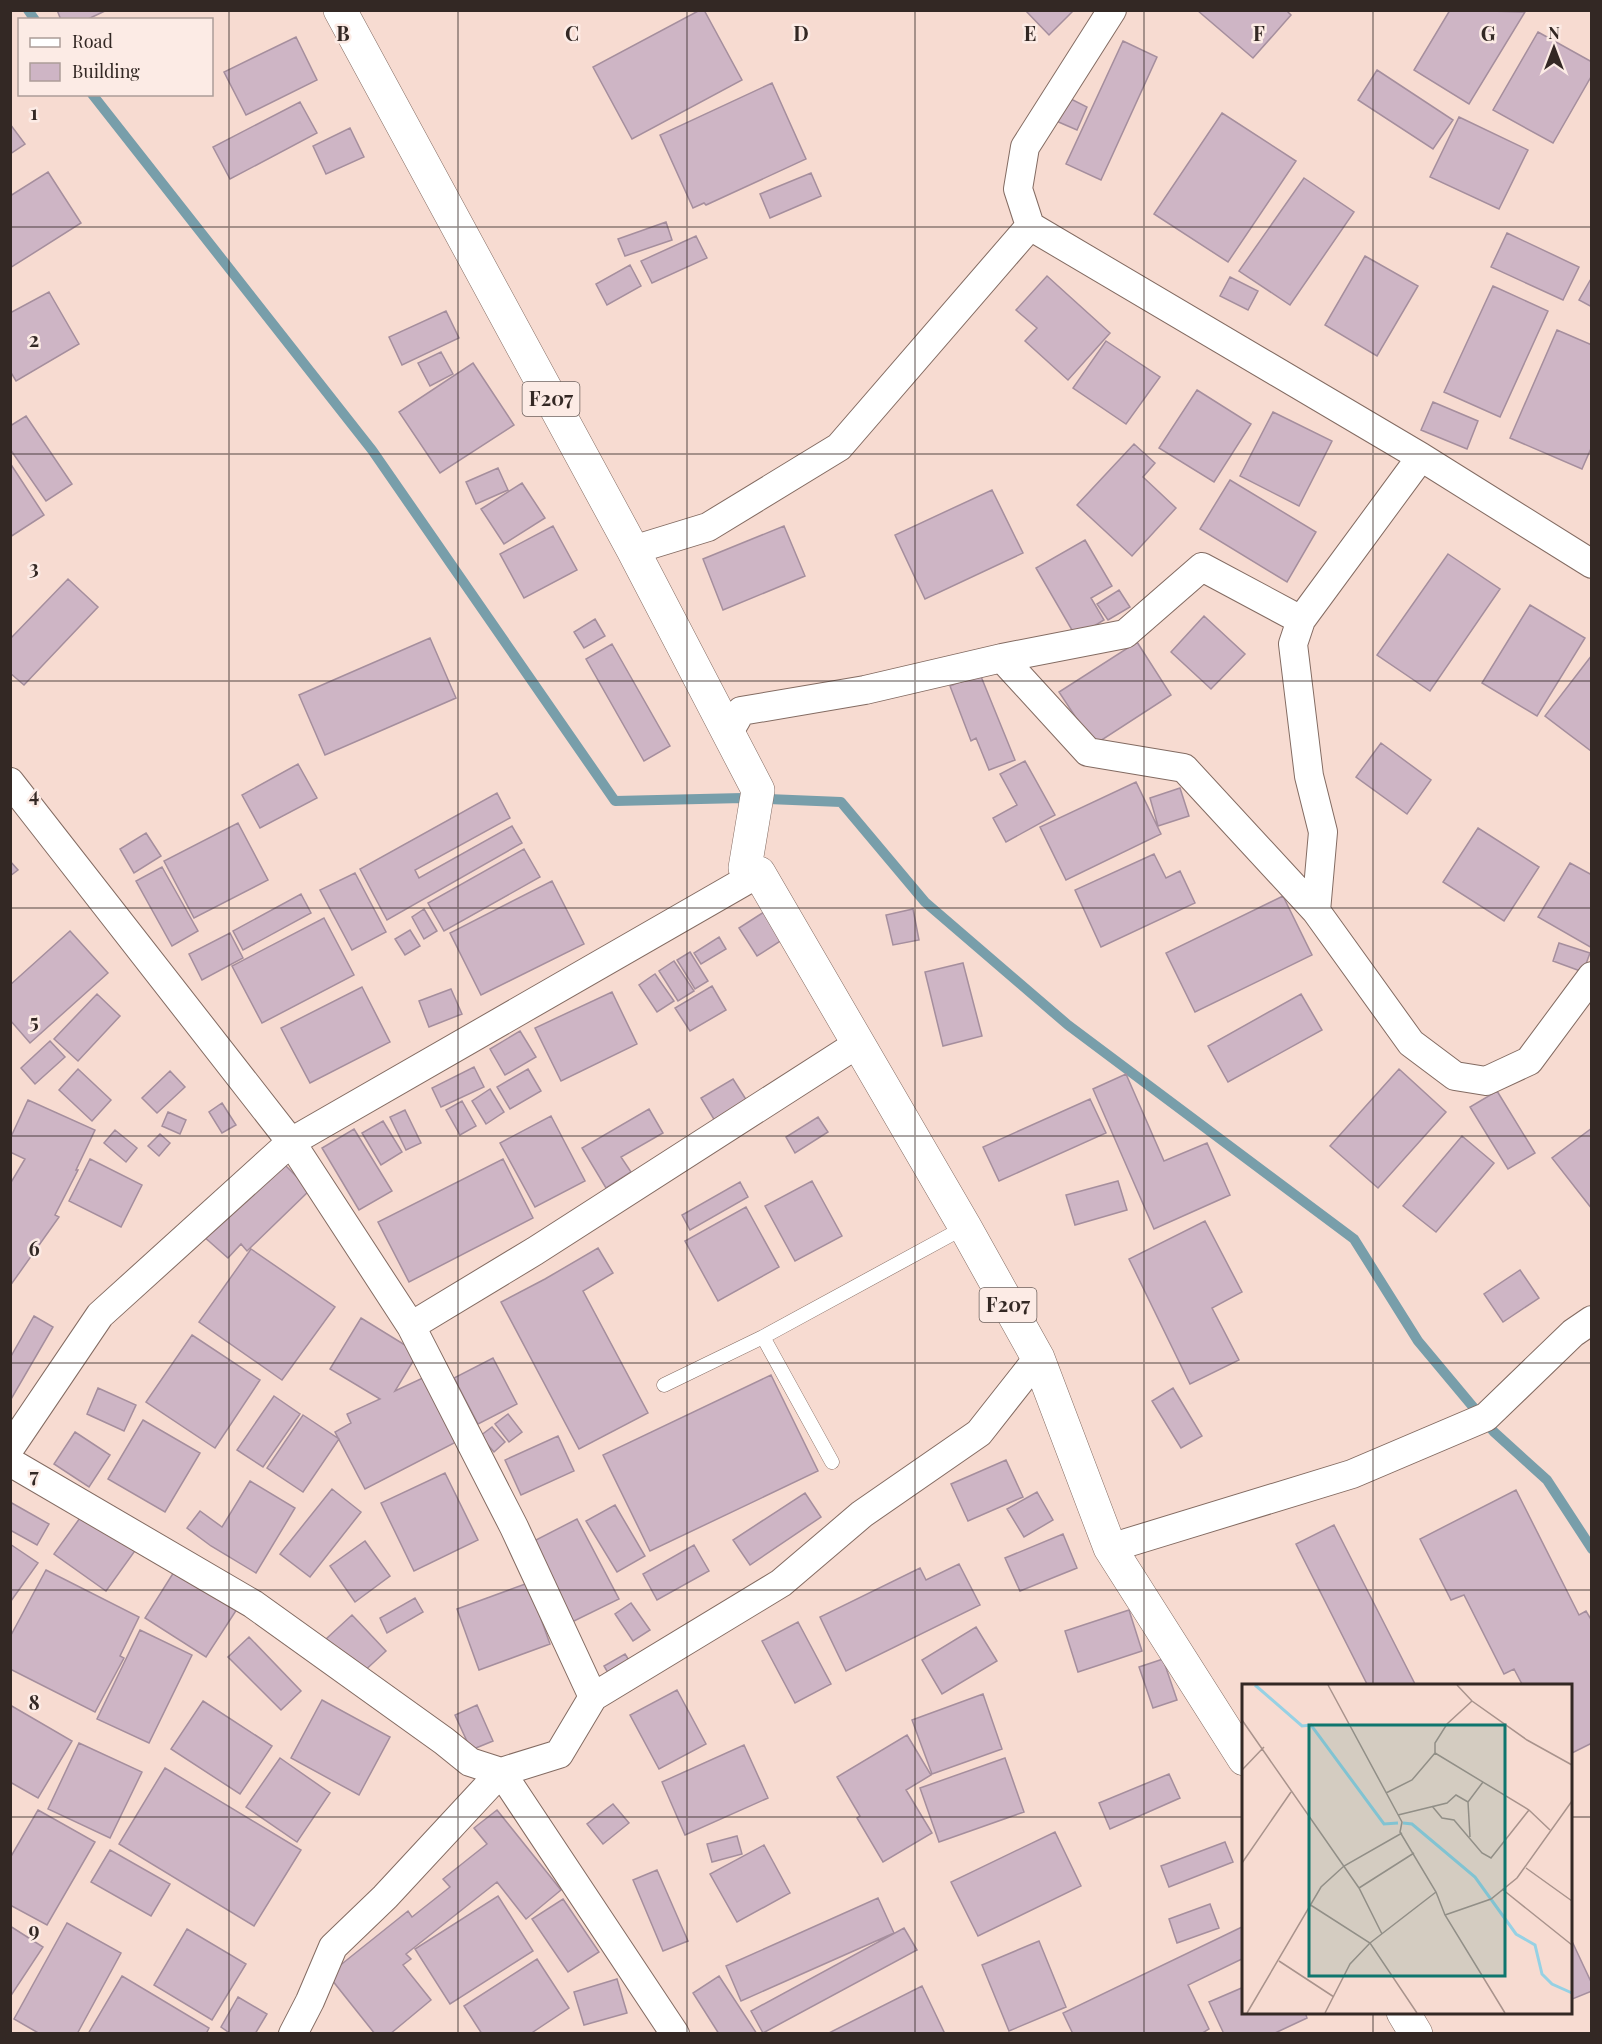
<svg xmlns="http://www.w3.org/2000/svg" width="1602" height="2044" font-family="'Playfair Display',serif">
<style>
.lines{fill:none;stroke-linecap:round;stroke-linejoin:round}
.stream{stroke:#789eaa;stroke-width:10}
.building{fill:#ceb5c5;stroke:#a58e9d;stroke-width:1.5}
.lane-casing{stroke:#836b62;stroke-width:15}
.street-casing{stroke:#836b62;stroke-width:30}
.primary-casing{stroke:#836b62;stroke-width:34}
.lane{stroke:#fff;stroke-width:14}
.street{stroke:#fff;stroke-width:28}
.primary{stroke:#fff;stroke-width:33}
.grid{fill:none;stroke:#332824;stroke-width:1.5;stroke-opacity:0.55}
.labels{text-anchor:middle;stroke-width:5;stroke-linejoin:round;paint-order:stroke}
.shield{fill:#fcebe5;stroke:#6f625e;stroke-width:1.5}
.shield-label{font-size:20px;font-weight:bold;fill:#332824}
.inset-river{fill:none;stroke:#96d1e4;stroke-width:3}
.inset-road{fill:none;stroke:#a9938c;stroke-width:1.5}
.view{fill:#0f766e;fill-opacity:0.15;stroke:#0f766e;stroke-width:3}
.inset-edge{fill:none;stroke:#332824;stroke-width:3}
.grid-label{font-size:20px;text-anchor:middle;font-weight:bold;fill:#332824;stroke:#fcebe5;stroke-width:5;stroke-linejoin:round;paint-order:stroke}
</style>
<rect width="100%" height="100%" fill="#f7dbd1"/>
<g class="lines">
<path class="stream" d="M28 10 35 20
M92 94 372 450 615 801 743 798 841 802 925 902 1068 1025 1354 1239 1418 1341 1494 1432 1547 1480 1592 1549"/>
</g>
<path class="building" d="M57 10H107L86 20H61Z
M700 10H704L742 80 632 139 593 67Z
M1025 10H1074L1049 35Z
M1197 10H1286L1291 15 1253 58Z
M1450 10 1525 12 1469 104 1414 70Z
M1538 32 1592 62V75L1553 143 1493 110Z
M296 37 317 80 246 115 224 72Z
M1123 41 1157 57 1101 180 1066 164Z
M1377 70 1453 120 1433 149 1358 100Z
M772 83 806 159 706 205 704 203 693 208 660 135Z
M1065 96 1087 107 1077 130 1054 120Z
M300 102 317 133 230 179 213 147Z
M1222 113 1296 161 1228 262 1154 214Z
M1459 117 1528 150 1499 209 1430 177Z
M10 124 25 144 10 154Z
M350 128 364 157 326 174 313 146Z
M48 172 81 223 10 268V196Z
M811 173 821 196 770 218 760 194Z
M1304 178 1354 212 1290 305 1239 271Z
M666 222 672 240 625 256 618 239Z
M1507 233 1579 267 1563 300 1491 267Z
M696 236 707 258 652 283 641 261Z
M1365 256 1418 286 1377 356 1325 325Z
M630 265 641 286 607 305 596 284Z
M1047 276 1110 333 1068 380 1025 341 1037 328 1016 310Z
M1230 277 1258 291 1248 310 1220 296Z
M1592 277V307L1579 300Z
M1493 286 1548 311 1500 417 1444 392Z
M49 292 79 344 16 381 10 371V313Z
M446 311 459 338 402 365 389 337Z
M1557 330 1592 345V446L1582 469 1510 438Z
M1106 341 1160 377 1126 424 1073 388Z
M441 352 453 374 430 386 418 363Z
M473 363 514 425 440 473 399 412Z
M1197 390 1251 424 1214 482 1159 448Z
M1433 402 1478 421 1467 449 1421 430Z
M1273 412 1332 441 1299 506 1240 476Z
M26 416 72 484 46 501 10 449V426Z
M1134 444 1155 463 1143 477 1176 508 1132 556 1077 505Z
M10 463 44 515 10 537Z
M498 468 508 490 476 504 466 482Z
M1230 480 1316 532 1287 582 1200 529Z
M522 483 545 518 504 544 481 509Z
M992 490 1023 553 925 599 895 535Z
M553 526 577 570 524 598 500 554Z
M784 526 805 576 723 610 703 559Z
M1085 540 1112 586 1091 598 1104 620 1076 637 1036 568Z
M1448 554 1500 589 1430 691 1377 655Z
M68 579 98 607 24 685 10 673V639Z
M1119 590 1130 607 1108 620 1097 604Z
M1530 605 1585 638 1537 716 1482 683Z
M1204 616 1245 654 1211 689 1171 652Z
M595 619 605 636 584 648 574 632Z
M430 638 456 698 325 755 299 695Z
M1137 642 1171 695 1094 745 1059 692Z
M612 644 670 746 644 761 586 659Z
M1592 655V751H1591L1545 716Z
M980 674 1015 760 989 770 976 738 971 741 950 686Z
M1381 743 1431 780 1407 814 1356 777Z
M1025 761 1055 815 1006 842 993 818 1017 805 1000 774Z
M298 764 317 798 260 828 242 795Z
M1136 782 1161 834 1066 880 1040 827Z
M1180 788 1189 816 1158 826 1150 798Z
M497 793 510 818 415 870 419 878 512 826 522 843 387 920 360 869Z
M238 823 268 880 194 918 164 861Z
M1478 828 1539 867 1504 921 1443 882Z
M146 833 161 856 134 873 120 849Z
M524 849 540 877 444 931 428 903Z
M1154 854 1166 878 1180 871 1195 903 1101 947 1075 890Z
M10 861 18 870 10 876Z
M1570 863 1592 875V948L1538 917Z
M162 867 198 931 172 946 136 881Z
M355 873 386 932 352 950 320 890Z
M552 881 584 944 481 995 450 933Z
M301 894 311 913 243 950 233 931Z
M1283 896 1312 955 1195 1012 1166 953Z
M424 909 437 931 424 939 412 917Z
M913 909 919 940 893 945 886 915Z
M764 912 782 940 757 956 739 928Z
M324 918 354 975 262 1023 232 966Z
M410 930 420 946 405 955 395 939Z
M70 931 108 973 30 1043 10 1020V985Z
M230 933 243 958 202 980 189 954Z
M719 937 726 949 701 964 694 953Z
M1559 943 1590 953 1583 972 1553 961Z
M690 952 708 981 695 989 677 960Z
M674 961 694 991 678 1001 659 971Z
M963 963 982 1036 943 1046 925 972Z
M655 974 674 1001 657 1012 639 985Z
M712 986 726 1010 690 1031 675 1008Z
M362 987 390 1042 310 1083 281 1028Z
M451 989 462 1014 429 1027 419 1001Z
M612 992 637 1044 561 1081 535 1028Z
M97 994 120 1016 78 1061 54 1039Z
M1301 994 1322 1030 1228 1082 1208 1046Z
M520 1031 536 1057 505 1075 490 1049Z
M50 1041 65 1057 35 1084 21 1068Z
M474 1067 484 1087 441 1107 432 1088Z
M78 1069 111 1100 92 1121 59 1090Z
M528 1069 541 1091 510 1109 497 1087Z
M1399 1069 1446 1112 1378 1188 1330 1146Z
M170 1071 185 1087 157 1113 142 1098Z
M1126 1074 1164 1161 1207 1143 1230 1195 1154 1229 1093 1089Z
M733 1079 747 1101 715 1121 701 1098Z
M490 1089 504 1112 486 1124 472 1101Z
M1497 1091 1535 1153 1508 1169 1470 1107Z
M1090 1099 1106 1133 999 1181 983 1147Z
M28 1100 95 1130 76 1170H78L55 1215 59 1217 10 1286V1184L25 1159 10 1152V1139Z
M462 1101 476 1126 460 1135 446 1110Z
M222 1103 236 1125 222 1133 209 1112Z
M649 1109 663 1133 621 1157 631 1172 606 1188 582 1148Z
M405 1110 421 1143 406 1150 390 1117Z
M168 1112 186 1120 180 1134 162 1126Z
M551 1116 585 1181 535 1207 500 1143Z
M818 1117 828 1132 795 1153 786 1137Z
M383 1121 402 1152 381 1165 362 1133Z
M1592 1128V1209L1552 1158Z
M354 1129 392 1191 359 1210 322 1148Z
M115 1130 137 1148 126 1162 104 1143Z
M160 1134 170 1143 159 1156 148 1146Z
M1462 1136 1494 1163 1436 1232 1403 1206Z
M90 1159 142 1185 121 1227 69 1201Z
M503 1159 533 1218 409 1282 378 1222Z
M283 1163 310 1190 247 1251 241 1244 228 1258 202 1235Z
M812 1181 842 1236 795 1261 765 1206Z
M1118 1181 1127 1210 1075 1225 1066 1195Z
M740 1182 748 1197 690 1230 682 1215Z
M746 1207 779 1267 718 1301 685 1241Z
M1205 1221 1242 1292 1212 1308 1239 1360 1190 1384 1129 1259Z
M598 1248 613 1273 583 1291 648 1413 579 1449 501 1302 545 1279Z
M251 1249 335 1307 282 1380 199 1322Z
M1520 1270 1539 1298 1503 1322 1484 1294Z
M34 1316 53 1327 10 1401V1358Z
M361 1318 418 1353 395 1391 427 1376 460 1440 365 1489 335 1432 351 1423 347 1414 380 1399 330 1369Z
M192 1335 260 1380 215 1448 146 1402Z
M493 1358 517 1404 478 1424 454 1378Z
M771 1375 818 1471 650 1551 603 1455Z
M98 1388 136 1405 124 1431 87 1414Z
M1173 1388 1202 1436 1181 1448 1152 1401Z
M274 1396 300 1414 263 1467 237 1450Z
M508 1414 522 1432 509 1442 495 1424Z
M303 1415 339 1439 303 1492 267 1468Z
M143 1420 200 1453 165 1512 108 1479Z
M492 1427 505 1442 494 1452 480 1436Z
M75 1432 110 1455 89 1487 54 1464Z
M558 1436 574 1471 521 1495 505 1460Z
M1006 1460 1023 1497 968 1521 951 1484Z
M445 1473 478 1540 414 1571 381 1503Z
M250 1481 295 1508 256 1573 211 1546 187 1528 200 1511 222 1527Z
M332 1489 361 1512 310 1577 280 1554Z
M1516 1490 1579 1615 1586 1611 1592 1621V1743L1570 1754V1686H1523L1514 1669 1504 1674 1464 1595 1451 1600 1420 1539Z
M1037 1492 1053 1520 1024 1537 1007 1509Z
M805 1493 821 1517 750 1565 733 1540Z
M10 1502 49 1524 37 1545 10 1530Z
M615 1505 645 1556 617 1572 586 1521Z
M85 1511 137 1548 106 1591 54 1554Z
M577 1519 619 1599 572 1622 530 1543Z
M1334 1525 1416 1686H1368L1296 1544Z
M1063 1534 1077 1568 1020 1591 1005 1558Z
M365 1541 390 1576 355 1602 330 1566Z
M10 1544 38 1563 11 1601H10Z
M694 1545 709 1571 657 1600 643 1574Z
M959 1564 980 1605 846 1671 820 1617 920 1568 926 1580Z
M177 1567 239 1606 206 1657 145 1618Z
M46 1570 139 1617 120 1656 124 1658 95 1712 10 1669V1637Z
M528 1583 550 1644 479 1670 457 1609Z
M415 1598 423 1612 387 1633 380 1618Z
M631 1603 650 1630 633 1641 615 1614Z
M1129 1610 1142 1651 1078 1672 1065 1631Z
M352 1615 386 1651 360 1675 326 1639Z
M798 1622 831 1684 795 1703 762 1641Z
M976 1627 997 1661 942 1694 922 1660Z
M140 1630 192 1655 149 1743 97 1719Z
M249 1637 301 1691 281 1710 228 1657Z
M625 1654 632 1665 611 1678 604 1666Z
M1163 1659 1177 1700 1153 1708 1139 1667Z
M677 1690 706 1744 659 1769 630 1715Z
M983 1694 1002 1749 932 1774 912 1720Z
M322 1700 390 1737 359 1795 291 1758Z
M203 1701 272 1746 240 1794 171 1749Z
M10 1705 72 1741 38 1798 10 1782Z
M477 1705 493 1741 471 1750 455 1715Z
M907 1735 931 1775 906 1790 932 1833 883 1862 857 1818 860 1816 837 1777Z
M79 1743 142 1772 110 1838 48 1809Z
M744 1745 768 1798 685 1835 662 1782Z
M280 1758 330 1793 297 1842 246 1807Z
M1005 1758 1024 1812 939 1842 920 1788Z
M165 1768 301 1850 254 1926 119 1844Z
M1169 1774 1180 1798 1110 1829 1099 1803Z
M613 1804 629 1823 603 1844 587 1824Z
M38 1810 95 1842 47 1925 10 1905V1858Z
M497 1810 561 1890 526 1919 497 1882 406 1954 411 1959 403 1965 431 2000 390 2034H375L328 1975 408 1911 412 1917 450 1887 443 1879 487 1844 474 1828Z
M1055 1832 1081 1886 978 1936 951 1882Z
M737 1836 742 1854 712 1862 707 1844Z
M1225 1842 1233 1862 1169 1887 1161 1866Z
M764 1845 790 1893 737 1922 710 1874Z
M110 1850 170 1884 151 1916 91 1882Z
M657 1870 688 1941 663 1951 633 1880Z
M498 1896 533 1951 450 2004 415 1949Z
M878 1898 894 1933 741 2001 726 1966Z
M563 1899 599 1952 568 1972 532 1919Z
M1210 1904 1219 1928 1177 1943 1169 1919Z
M67 1923 121 1953 77 2034H40L14 2019Z
M10 1926 43 1947 10 1997Z
M1244 1926V1958L1188 1985 1209 2029 1201 2034H1073L1063 2013Z
M904 1928 917 1950 763 2033 751 2011Z
M187 1929 246 1964 212 2020 154 1985Z
M1570 1937 1592 1984V1991L1570 2000Z
M1039 1941 1066 2007 1009 2031 982 1965Z
M537 1959 569 2008 530 2034H482L464 2006Z
M122 1976 209 2028 206 2034H88Z
M719 1976 757 2034H719L693 1993Z
M617 1979 627 2013 584 2025 574 1992Z
M922 1986 945 2034H827Z
M1244 1987V2012H1305L1307 2018 1273 2034H1224L1209 2002Z
M238 1997 267 2014 255 2034H231L221 2027Z"/>
<g class="lines">
<defs>
<path id="lane" d="M763 1337 832 1462
M664 1385 763 1337 965 1227"/>
<path id="street" d="M1112 10 1025 147 1018 189 1030 226 1421 457 1592 564
M633 550 708 527 839 447 1030 226
M1301 620 1293 644 1309 776 1323 832 1316 911
M1002 658 1088 752 1184 768 1316 911 1411 1043 1455 1076 1486 1081 1529 1061 1592 976
M728 734 741 711 865 690 1002 658 1125 634 1202 567 1301 620 1421 457
M10 782 291 1142 411 1326 514 1527 593 1697
M411 1326 535 1251 859 1043
M10 1448 100 1315 291 1142 759 873
M10 1462 253 1604 444 1741 470 1762 501 1772 675 2034
M1110 1548 1352 1474 1486 1417 1573 1333 1592 1320
M293 2034 310 2001 333 1947 385 1897 501 1772 559 1754 593 1697 781 1583 862 1514 979 1433 1038 1358"/>
<path id="primary" d="M340 10 633 550 758 790 745 868 759 873 965 1227 1038 1358 1110 1548 1244 1759
M1403 2012 1416 2034"/>
</defs>
<use href="#lane" class="lane-casing"/>
<use href="#street" class="street-casing"/>
<use href="#primary" class="primary-casing"/>
<use href="#lane" class="lane"/>
<use href="#street" class="street"/>
<use href="#primary" class="primary"/>
</g>
<path class="grid" d="M229 10V2034M458 10V2034M687 10V2034M915 10V2034M1144 10V2034M1373 10V1686M10 227H1592M10 454H1592M10 681H1592M10 908H1592M10 1136H1592M10 1363H1592M10 1590H1592M10 1817H1244M1570 1817H1592M1373 2012V2034"/>
<g class="labels">
<g class="shield">
<rect x="522.5" y="382" width="57" height="34" rx="4.5"/>
<rect x="979.5" y="1288" width="57" height="34" rx="4.5"/>
</g>
<g class="shield-label">
<text x="551" y="406">F207</text>
<text x="1008" y="1312">F207</text>
</g>
</g>
<g transform="translate(1242 1684)">
<rect width="330" height="330" fill="#f7dbd1"/>
<path class="inset-river" d="M13 1 60 42 69 41 142 140 156 139M161 139 170 140 233 193 274 250 293 261 300 290 310 300 330 309"/>
<path class="inset-road" d="M86 1 160 138 158 148 194 208 203 231 263 329M215 1 230 17 285 56 330 81M230 17 205 40 193 59V69L287 126 308 146M0 36 117 204 140 250M0 86 22 63M144 109 170 96 193 69M226 118 228 153M190 122 200 134 212 136 240 169 249 174 287 126M156 131 205 119 214 111 226 118 241 98M0 179 49 108M284 184 330 217M117 204 172 169M260 205 330 261M67 220 128 259 175 329M203 231 249 215 275 194 330 117M37 277 92 313M5 329 79 203 102 182 160 149M83 329 108 280 128 259 194 208"/>
<path class="view" d="M67 41H263V292H67Z"/>
<rect width="330" height="330" class="inset-edge"/>
</g>
<g class="grid-label">
<text x="343" y="41">B</text>
<text x="572" y="41">C</text>
<text x="801" y="41">D</text>
<text x="1030" y="41">E</text>
<text x="1259" y="41">F</text>
<text x="1488" y="41">G</text>
<text x="34" y="120">1</text>
<text x="34" y="347">2</text>
<text x="34" y="575">3</text>
<text x="34" y="802">4</text>
<text x="34" y="1029">5</text>
<text x="34" y="1256">6</text>
<text x="34" y="1483">7</text>
<text x="34" y="1710">8</text>
<text x="34" y="1937">9</text>
</g>
<rect width="1602" height="2044" fill="none" stroke="#332824" stroke-width="24"/>
<rect x="18" y="18" width="195" height="78" fill="#fcebe5" stroke="#ac9d98" stroke-width="1.5"/>
<rect x="30" y="38" width="30" height="9" fill="#ffffff" stroke="#ac9d98" stroke-width="1.5"/>
<text x="72" y="48" font-size="18" fill="#332824">Road</text>
<rect x="30" y="63" width="30" height="18" fill="#ceb5c5" stroke="#ac9d98" stroke-width="1.5"/>
<text x="72" y="78" font-size="18" fill="#332824">Building</text>
<g transform="translate(1554 48)" stroke="#fcebe5" stroke-width="4.5" paint-order="stroke">
<path d="M0-4.5L10 22L0 15L-10 22Z" fill="#332824"/>
<text y="-9" font-size="16" font-weight="bold" text-anchor="middle" fill="#332824">N</text>
</g>
</svg>
